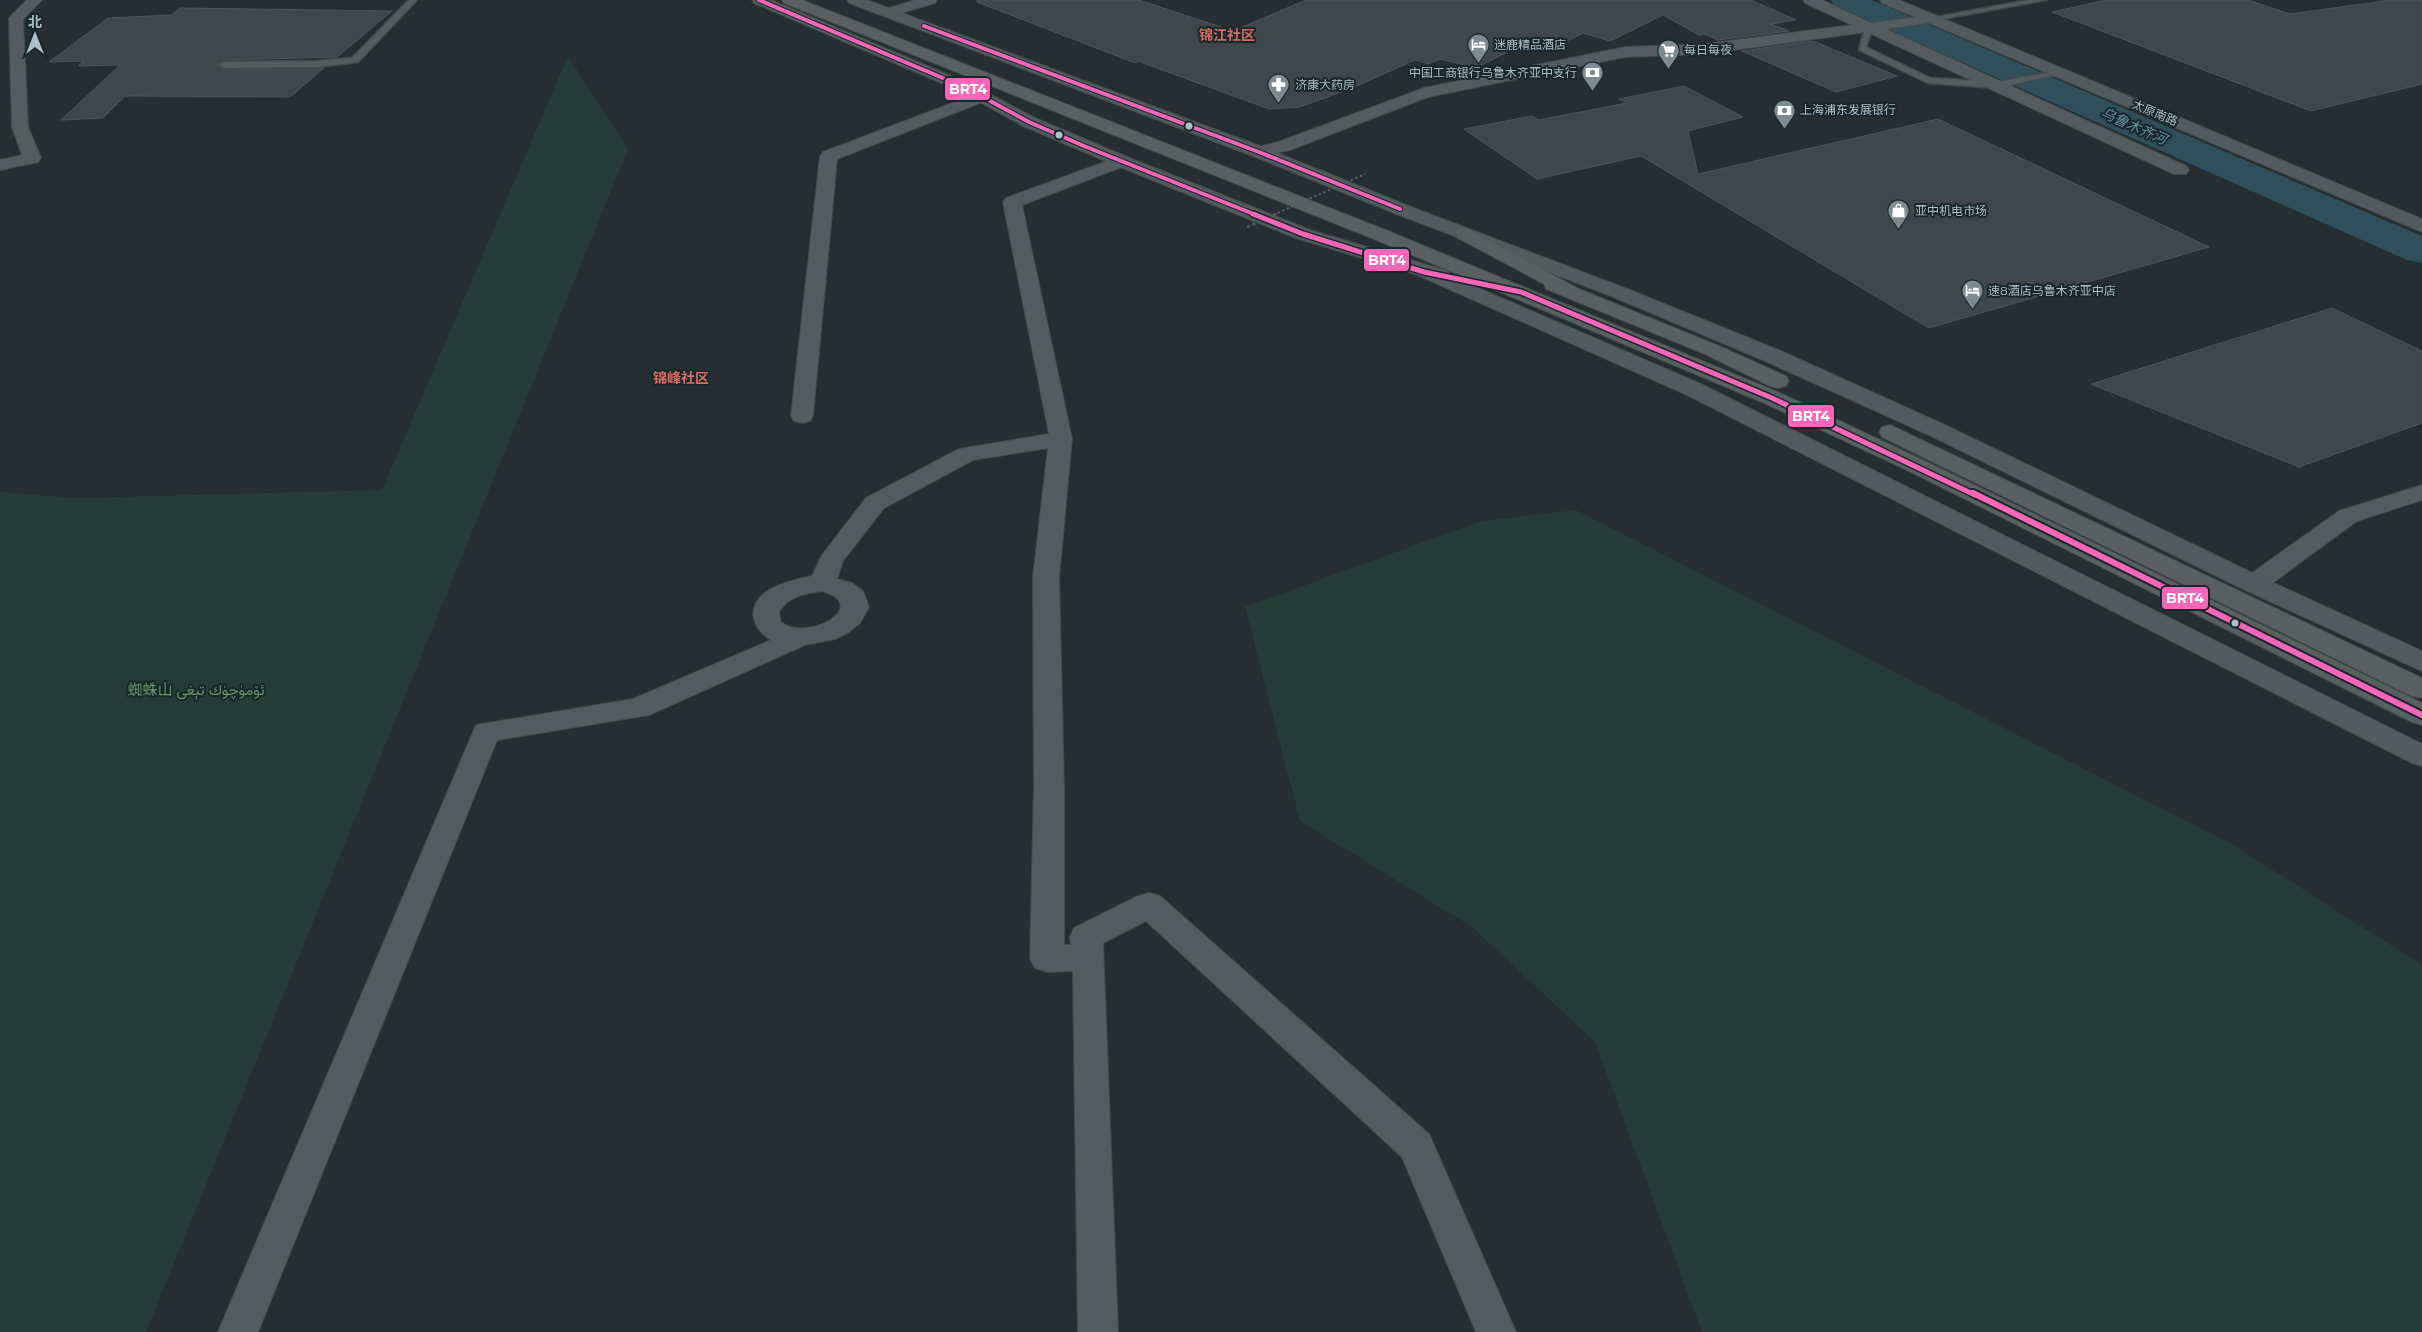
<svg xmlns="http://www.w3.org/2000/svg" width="2422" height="1332" font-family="Montserrat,Vazirmatn,'Noto Sans SC',sans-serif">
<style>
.green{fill:#253d36}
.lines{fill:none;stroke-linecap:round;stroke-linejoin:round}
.river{fill:#2f4f5a;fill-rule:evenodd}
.building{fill:#3e474a;stroke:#4c565a}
.lane-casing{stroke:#424a4c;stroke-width:3}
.street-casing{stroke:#424a4c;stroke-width:2}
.secondary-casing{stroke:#424a4c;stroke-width:2}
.highway-casing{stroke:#414b4e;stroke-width:2}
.lane{fill:#545c60;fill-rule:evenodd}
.street{fill:#545c60;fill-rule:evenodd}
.secondary{fill:#535b5f;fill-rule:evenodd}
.highway{fill:#5a5f60;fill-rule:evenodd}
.path-bridge-far1{stroke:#586164;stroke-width:2;stroke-dasharray:2.5 2.5;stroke-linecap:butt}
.path-bridge{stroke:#586164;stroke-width:2.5;stroke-dasharray:3 3;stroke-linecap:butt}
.bus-1-far2-casing{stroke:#18272c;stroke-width:6}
.bus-1-far1-casing{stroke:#18272c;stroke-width:8}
.bus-1-casing{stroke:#18272c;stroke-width:10}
.bus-1-far2{stroke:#fa66b7;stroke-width:4}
.bus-1-far1{stroke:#fa66b7;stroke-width:5}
.bus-1{stroke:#fa66b7;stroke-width:6}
.bus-dot{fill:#adbec5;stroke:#18272c;stroke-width:2}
.labels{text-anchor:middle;stroke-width:4;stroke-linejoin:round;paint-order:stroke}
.far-poi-label{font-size:12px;fill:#adbec5;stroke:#18272c;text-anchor:start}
.far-street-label{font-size:12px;fill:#adbec5;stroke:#18272c}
.far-neighbourhood-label{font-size:14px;font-weight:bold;fill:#d86c5f;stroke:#18272c}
.far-water-label{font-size:14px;font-style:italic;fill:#6496a6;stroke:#18272c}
.park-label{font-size:15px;fill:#699664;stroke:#18272c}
.line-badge{stroke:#18272c;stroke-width:2}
.badge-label{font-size:14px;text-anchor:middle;font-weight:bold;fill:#fff}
</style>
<rect width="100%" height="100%" fill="#252e31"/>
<path class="green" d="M568 56 628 149 146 1332H0V492L76 498 382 490Z
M1576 510 2230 843 2422 965V1332H1702L1595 1042 1472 927 1300 821 1245 607 1481 521Z"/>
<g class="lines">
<path class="river" d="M1831 0H1872L2422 236V263L2407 260 1835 6Z"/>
</g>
<path class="building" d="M977 0H1139L1233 31 1306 0H1751L1796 20 1771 24 1789 31 1718 40 1704 34 1699 35 1663 15 1610 41 1583 33 1545 52 1521 45 1476 68 1440 59 1428 64 1415 60 1352 88 1300 107 1269 109 1138 61 1135 63 977 2Z
M2107 0H2248L2290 14 2391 0H2422V84L2311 111 2052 12Z
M180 8 392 11 337 57 223 60 217 65 223 70 324 68 290 97 125 96 103 118 61 120 120 65 78 66 84 61 49 62 108 18 172 15Z
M1813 41 1897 76 1836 92 1742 51Z
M1684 86 1743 117 1688 131 1698 174 1938 119 2209 247 1929 328 1641 156 1537 179 1464 129 1532 116 1539 120 1627 103 1619 99Z
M2332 308 2422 351V423L2299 467 2091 384Z"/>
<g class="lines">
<defs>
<path id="lane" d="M409 0H417L358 62 317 67 223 68 219 65 223 62 317 61 352 58Z
M2028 0H2046L1931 21 1927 19Z
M1866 24 1873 26 1866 47 1930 78 1997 82 2061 70 2065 73 1997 88 1928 83 1859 50Z"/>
<path id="street" d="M27 0H42L23 19 28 127 41 158 38 162 0 170V160L22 155 12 127 9 18Z
M915 0H937L935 3 888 17 881 13 883 10Z
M1803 0H1822L1871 23 1931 15 1936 16 1938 19 1936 22 1886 29 2186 166 2189 170 2186 174H2174L1867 32 1704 54 1625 57 1428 97 1290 150 1259 157 1253 156 1250 152 1253 148 1278 142 1424 88 1625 47 1704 44 1852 25 1805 3Z
M984 91 990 93 992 96 990 99 837 159 813 416 810 421 802 423 794 421 791 416 820 156 823 152Z
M1121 156 1127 157 1130 161 1127 165 1022 205 1072 439 1059 577 1064 788V945H1071L1070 937 1074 928 1138 896 1149 893 1160 896 1429 1134 1516 1332H1476L1402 1157 1146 921 1103 943 1118 1332H1078L1073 971 1047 972 1035 968 1030 959 1034 788 1033 577 1048 448 973 460 884 508 843 561 837 579 852 583 863 591 869 607 860 623 849 632 835 639 805 645 649 715 497 740 258 1332H218L476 725 633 699 771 640C763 635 756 628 754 619 748 589 792 580 812 576L822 555 866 498 959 449 1049 434 1003 202 1006 198ZM822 591C873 606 806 643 781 622L779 613C785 597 807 593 822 591Z
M2422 485V500L2357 521 2263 590 2254 592 2245 590 2241 584 2245 578 2339 511Z"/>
<path id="secondary" d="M752 0H771L970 84 1035 118 1127 157 1310 230 1448 271 1450 276 1701 384 2422 744V766L2412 763 1685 394 1415 274 1296 238 1115 165 1023 126 958 90 754 3Z
M847 0H867L1265 148 1406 205 1625 288 1781 351 1945 425 2263 578 2422 651V671L2245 590 1929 435 1765 361 1611 296 1394 213 1253 156 849 3Z
M1880 0H1899L2422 219V232L1882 3Z"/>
<path id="highway" d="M782 0H802L1388 231 1780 393 1927 462 2422 703V725L2412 722 1911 472 1764 403 1374 239 784 3Z
M1465 228 1579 289 1719 346 1786 376 1789 381 1786 386 1778 388 1770 386 1705 354 1546 289 1544 284 1458 238 1456 234 1458 230Z
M1890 425 2422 678V698L2412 696 1882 437 1879 432 1882 427Z"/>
</defs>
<use href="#lane" class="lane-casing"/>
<use href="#street" class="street-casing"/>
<use href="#secondary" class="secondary-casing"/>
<use href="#highway" class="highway-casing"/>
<use href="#lane" class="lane"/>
<use href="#street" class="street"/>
<use href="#secondary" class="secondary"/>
<use href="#highway" class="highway"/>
<path class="path-bridge-far1" d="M1273 215 1365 174"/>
<path class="path-bridge" d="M1247 227 1276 214"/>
<defs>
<path id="bus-1-far2" d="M759 0 964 87 1029 122 1084 146 1256 215
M924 26 1259 152 1400 209"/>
<path id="bus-1-far1" d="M1253 214 1303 234 1424 272 1521 292 1772 398 1975 495"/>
<path id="bus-1" d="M1973 493 2422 715"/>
</defs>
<use href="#bus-1-far2" class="bus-1-far2-casing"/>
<use href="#bus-1-far1" class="bus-1-far1-casing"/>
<use href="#bus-1" class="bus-1-casing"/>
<use href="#bus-1-far2" class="bus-1-far2"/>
<use href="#bus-1-far1" class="bus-1-far1"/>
<use href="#bus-1" class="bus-1"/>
</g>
<defs>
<symbol id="hotel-pin" viewBox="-11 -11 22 30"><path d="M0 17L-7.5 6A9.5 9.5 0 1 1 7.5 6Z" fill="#7d8c91" stroke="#18272c"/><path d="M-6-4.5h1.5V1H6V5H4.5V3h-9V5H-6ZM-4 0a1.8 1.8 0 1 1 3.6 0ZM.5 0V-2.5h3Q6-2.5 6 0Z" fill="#fff"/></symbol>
<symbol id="supermarket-pin" viewBox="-11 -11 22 30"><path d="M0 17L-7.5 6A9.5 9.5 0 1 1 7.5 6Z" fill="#7d8c91" stroke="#18272c"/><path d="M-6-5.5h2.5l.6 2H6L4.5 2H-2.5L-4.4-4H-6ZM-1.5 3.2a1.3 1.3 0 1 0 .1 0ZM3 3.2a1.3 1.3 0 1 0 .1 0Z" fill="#fff"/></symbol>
<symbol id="bank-pin" viewBox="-11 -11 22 30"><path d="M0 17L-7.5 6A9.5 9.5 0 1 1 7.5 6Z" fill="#7d8c91" stroke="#18272c"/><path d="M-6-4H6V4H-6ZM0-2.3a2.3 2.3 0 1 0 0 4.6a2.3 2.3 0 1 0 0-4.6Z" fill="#fff"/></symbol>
<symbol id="pharmacy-pin" viewBox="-11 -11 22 30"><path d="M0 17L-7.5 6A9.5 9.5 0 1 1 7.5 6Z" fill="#7d8c91" stroke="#18272c"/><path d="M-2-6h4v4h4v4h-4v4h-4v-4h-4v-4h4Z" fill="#fff"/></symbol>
<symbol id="shop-pin" viewBox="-11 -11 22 30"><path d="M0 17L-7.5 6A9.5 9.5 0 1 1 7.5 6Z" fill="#7d8c91" stroke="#18272c"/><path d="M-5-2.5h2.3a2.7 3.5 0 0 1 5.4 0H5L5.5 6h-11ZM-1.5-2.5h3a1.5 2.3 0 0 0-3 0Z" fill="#fff"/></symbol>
</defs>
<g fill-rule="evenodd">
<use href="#hotel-pin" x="1466" y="32" width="25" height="34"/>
<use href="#supermarket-pin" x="1656" y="38" width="25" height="34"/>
<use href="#bank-pin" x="1580" y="60" width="25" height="34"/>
<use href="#pharmacy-pin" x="1266" y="72" width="25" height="34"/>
<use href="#bank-pin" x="1772" y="98" width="25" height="34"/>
<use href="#shop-pin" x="1886" y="198" width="25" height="34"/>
<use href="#hotel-pin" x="1960" y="278" width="25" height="34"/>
</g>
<g class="bus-dot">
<circle cx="1189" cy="126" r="4.5"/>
<circle cx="1059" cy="135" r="4.5"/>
<circle cx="2235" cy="623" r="4.5"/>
</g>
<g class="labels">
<g class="far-poi-label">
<text x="1494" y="49">迷鹿精品酒店</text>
<text x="1684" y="54">每日每夜</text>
<text x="1577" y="77" text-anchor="end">中国工商银行乌鲁木齐亚中支行</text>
<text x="1295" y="89">济康大药房</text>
<text x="1800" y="114">上海浦东发展银行</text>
<text x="1915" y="215">亚中机电市场</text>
<text x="1988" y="295">速8酒店乌鲁木齐亚中店</text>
</g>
<g class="far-street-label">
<text transform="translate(2155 113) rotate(23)" y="4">太原南路</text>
</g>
<g class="far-neighbourhood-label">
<text x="1227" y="40">锦江社区</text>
<text x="681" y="383">锦峰社区</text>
</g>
<g class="far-water-label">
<text transform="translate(2134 126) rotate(24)" y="5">乌鲁木齐河</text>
</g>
<g class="park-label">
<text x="196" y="695">蜘蛛山 ئۆمۈچۈك تېغى</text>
</g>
</g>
<g class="line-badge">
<rect x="944" y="77" width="47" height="24" rx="5" fill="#fa66b7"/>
<rect x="1363" y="248" width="47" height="24" rx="5" fill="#fa66b7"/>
<rect x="1787" y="404" width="48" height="24" rx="5" fill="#fa66b7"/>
<rect x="2161" y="586" width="48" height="24" rx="5" fill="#fa66b7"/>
</g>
<g class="badge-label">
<text x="968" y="94">BRT4</text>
<text x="1387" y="265">BRT4</text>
<text x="1811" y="421">BRT4</text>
<text x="2185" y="603">BRT4</text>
</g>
<g transform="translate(35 35)" stroke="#18272c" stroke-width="4" paint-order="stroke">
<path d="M0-4L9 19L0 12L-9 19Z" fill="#adbec5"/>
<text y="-8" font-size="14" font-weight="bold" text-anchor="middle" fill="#adbec5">北</text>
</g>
</svg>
